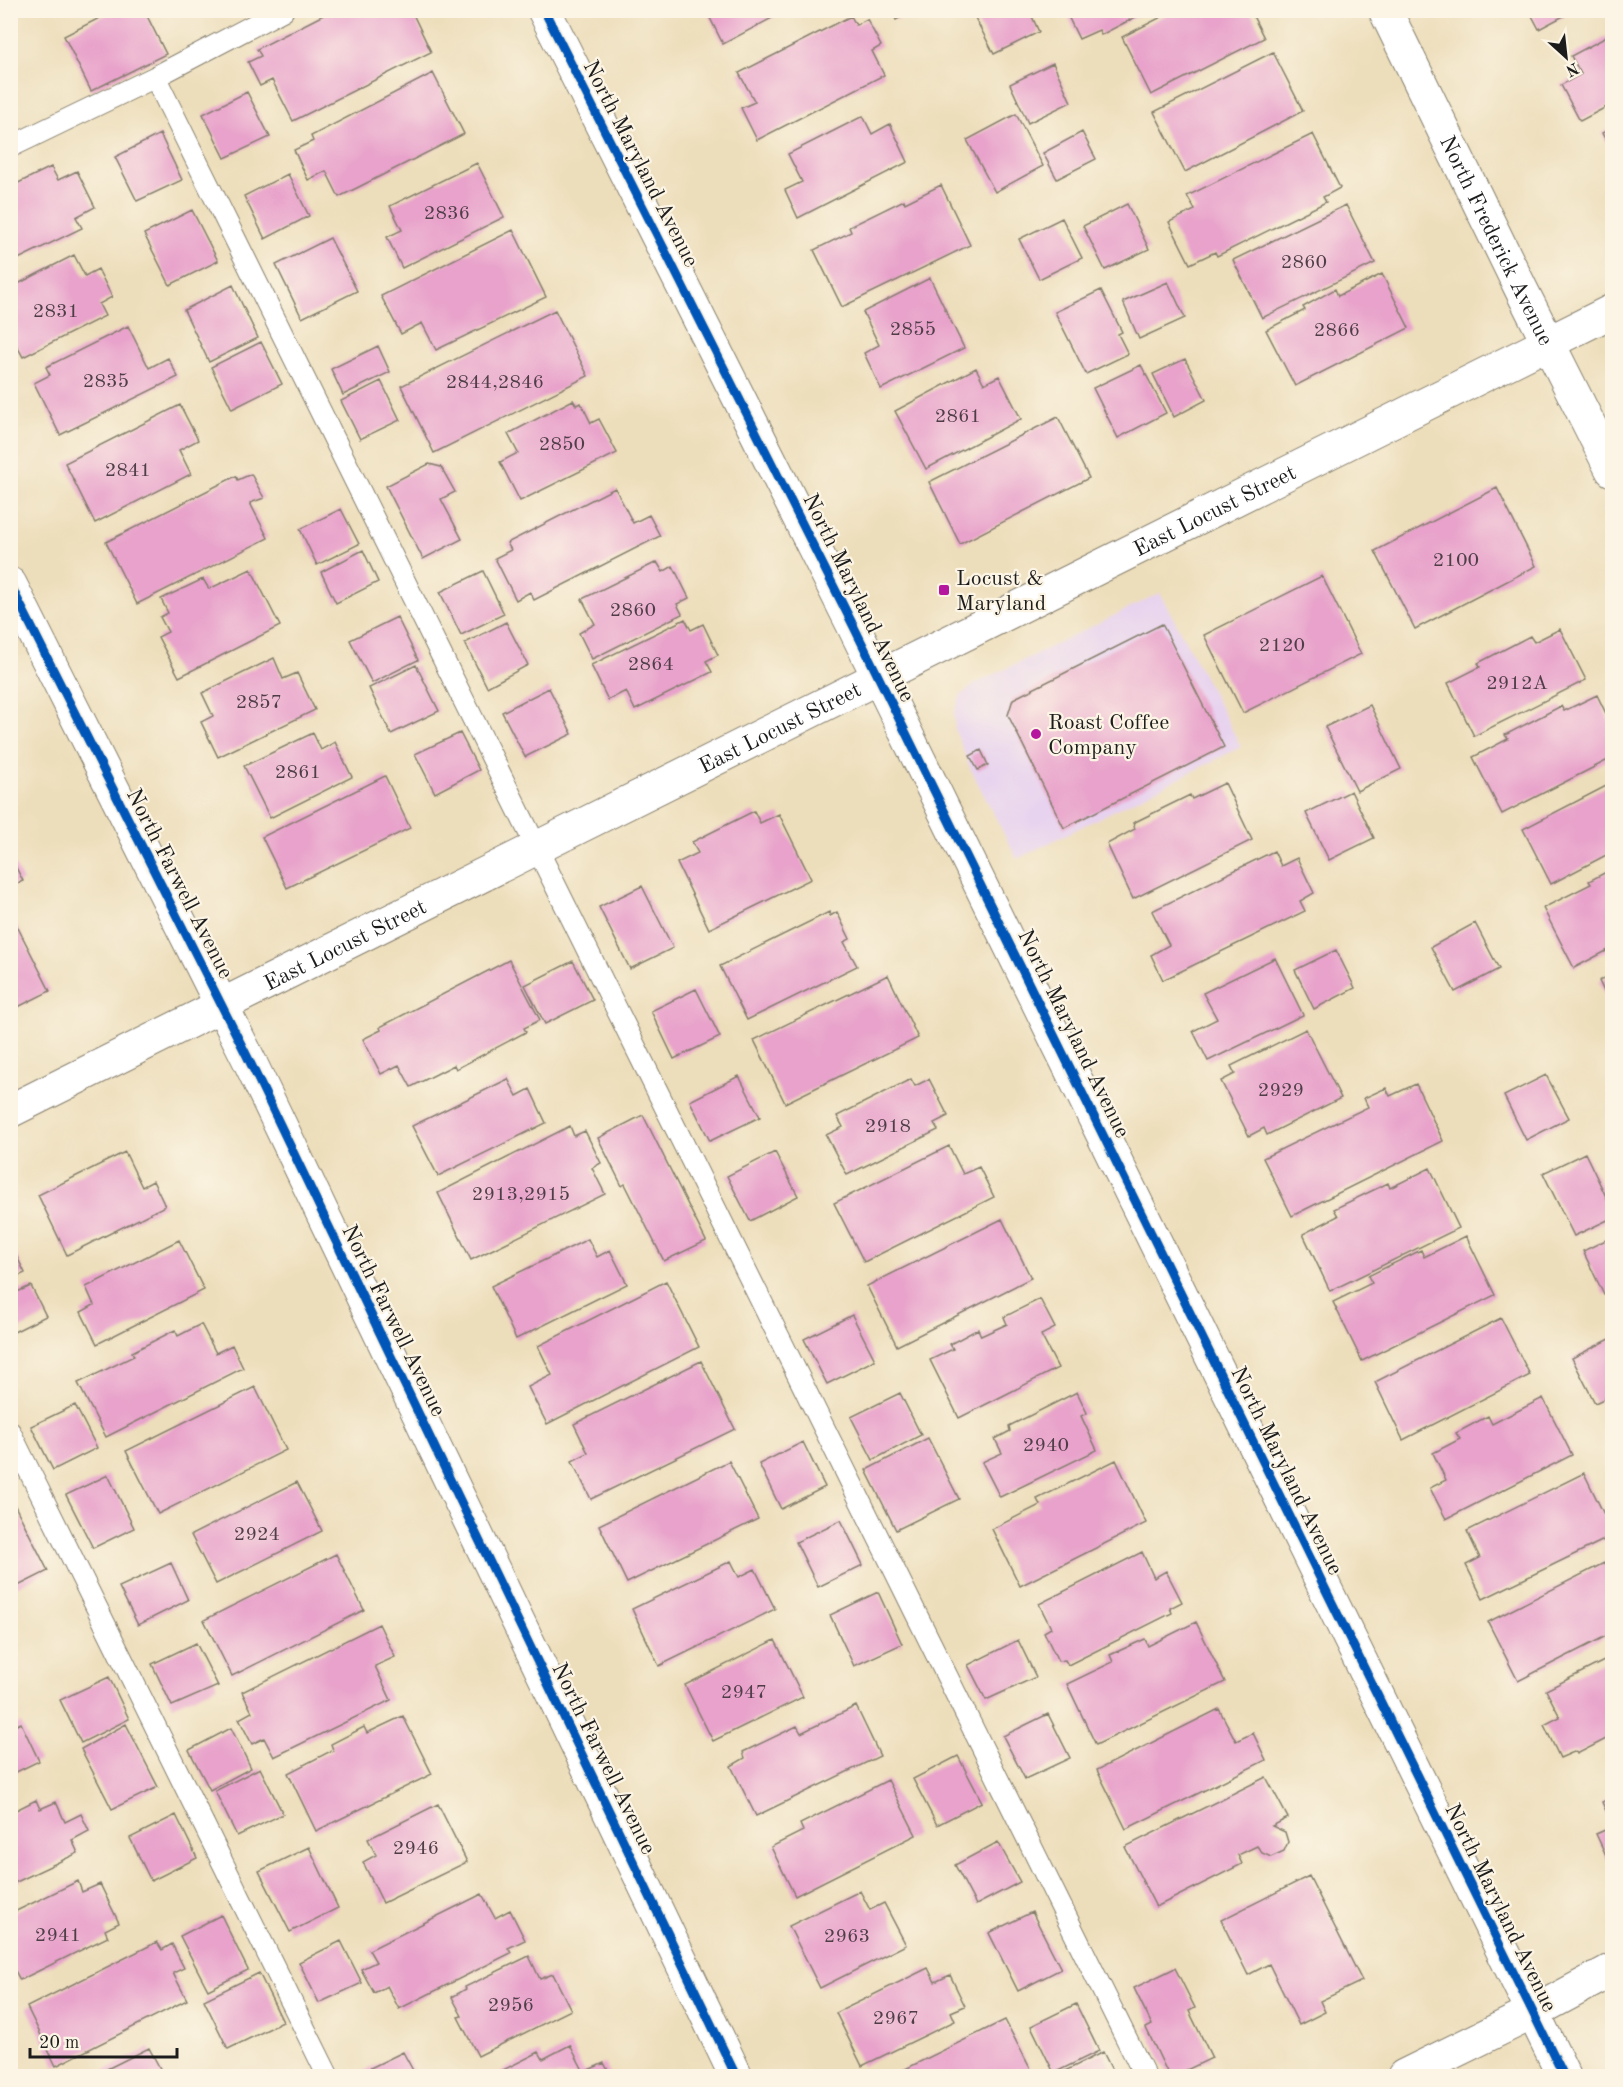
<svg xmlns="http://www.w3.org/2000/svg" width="1623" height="2087" font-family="'Old Standard TT',serif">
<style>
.built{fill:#e7d2ef}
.building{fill:#e8a2cb}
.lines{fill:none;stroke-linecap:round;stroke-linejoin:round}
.lane-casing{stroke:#847d6c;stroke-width:23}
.street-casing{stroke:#847d6c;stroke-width:35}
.secondary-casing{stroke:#847d6c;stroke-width:35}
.lane{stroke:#fff;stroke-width:21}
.street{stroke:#fff;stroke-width:33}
.secondary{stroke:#fff;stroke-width:33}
.cycleway-casing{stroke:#fcf5e5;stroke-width:13}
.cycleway{stroke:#0057b8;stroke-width:9}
.poi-dot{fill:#b5179e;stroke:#fcf5e5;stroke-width:2}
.labels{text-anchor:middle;stroke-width:4.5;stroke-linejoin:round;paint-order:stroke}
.number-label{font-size:20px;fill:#4f3e48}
.street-label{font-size:22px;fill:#1c1c1c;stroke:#fcf5e5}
.poi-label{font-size:22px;fill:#1c1c1c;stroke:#fcf5e5;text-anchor:start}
</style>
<rect width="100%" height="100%" fill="#fcf5e5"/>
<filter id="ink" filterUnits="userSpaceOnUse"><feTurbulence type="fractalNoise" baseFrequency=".0167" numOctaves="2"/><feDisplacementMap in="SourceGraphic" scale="12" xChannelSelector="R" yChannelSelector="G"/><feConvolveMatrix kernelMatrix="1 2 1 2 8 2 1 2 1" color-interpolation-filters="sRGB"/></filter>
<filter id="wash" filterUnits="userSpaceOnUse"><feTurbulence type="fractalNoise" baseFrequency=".008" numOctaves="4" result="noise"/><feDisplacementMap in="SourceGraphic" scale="24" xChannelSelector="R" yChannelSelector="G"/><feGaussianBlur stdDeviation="1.35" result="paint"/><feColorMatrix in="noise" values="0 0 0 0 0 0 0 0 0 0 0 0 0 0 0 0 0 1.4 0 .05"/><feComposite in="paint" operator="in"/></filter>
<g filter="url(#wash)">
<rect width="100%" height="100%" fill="#eddebb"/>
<path class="built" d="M1160 593 1241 747 1017 859 970 768 955 730 954 713 961 695 975 684Z"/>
<g id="blocks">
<path class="building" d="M115 10H144L166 54 91 91 64 36Z
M333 10H411L431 52 293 121 272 80 260 86 248 62 261 56 257 49Z
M706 10H787L723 44Z
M891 10H914L896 20Z
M971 10H1029L1039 32 994 54Z
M1065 10H1149L1101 35 1099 30 1079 39Z
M1175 10H1250L1264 38 1151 95 1122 37Z
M1529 10H1575L1539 29Z
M851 16 856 25 867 19 881 46 872 51 884 75 757 140 741 108 755 102 739 73Z
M1612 34V104L1580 121 1561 85 1581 74 1571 56Z
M1273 52 1303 111 1185 172 1154 112Z
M1053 63 1071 102 1028 123 1010 84Z
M433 73 464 134 339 197 326 171 308 180 294 150 313 141 311 136Z
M247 92 270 137 225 158 203 114Z
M1016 114 1043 166 995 192 967 140Z
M863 116 872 134 890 124 908 162 798 218 785 190 802 182 788 154Z
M1612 128V152L1602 133Z
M1082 132 1096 159 1057 179 1043 153Z
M160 134 182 180 137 201 115 157Z
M1313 134 1340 188 1323 197 1326 202 1217 256 1215 252 1190 264 1169 222 1195 210 1187 196Z
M477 163 504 217 402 268 387 237 402 230 390 206Z
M51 167 58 180 77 171 95 207 76 217 82 228 10 263V187Z
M288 174 309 216 265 239 244 196Z
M941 185 970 245 842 307 814 250 851 232 849 227 904 200 905 203Z
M1127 204 1149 249 1105 270 1083 226Z
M1346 205 1375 263 1262 318 1233 260Z
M192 210 218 261 170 285 144 234Z
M1062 218 1082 258 1039 279 1019 239Z
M513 230 546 297 436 350 422 323 401 334 381 296Z
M330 238 357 291 302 318 276 265Z
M74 255 85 276 98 269 112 297 99 304 105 316 23 357 10 333V288Z
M1382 274 1409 328 1295 386 1266 330 1305 310 1303 307 1335 289 1338 296Z
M930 278 964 348 881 389 864 353 879 345 863 312Z
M1168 282 1185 318 1139 339 1123 302Z
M233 285 258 338 209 362 184 310Z
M1101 290 1122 332 1118 334 1128 354 1086 374 1055 312Z
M555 310 588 376 434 453 401 386Z
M128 326 149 368 168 358 178 377 60 435 34 383 50 375 46 367Z
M261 342 282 384 232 409 211 367Z
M378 346 390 372 343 395 331 369Z
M1185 359 1206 400 1174 417 1153 374Z
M1141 365 1166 413 1118 438 1093 388Z
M976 368 984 384 999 376 1021 419 926 469 895 411Z
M381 381 400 420 360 439 341 401Z
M573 400 576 405 581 403 591 423 599 419 617 453 520 501 500 462 518 453 508 434Z
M180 405 198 440 179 450 191 474 95 523 65 463Z
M1058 417 1089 478 960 544 929 482Z
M429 464 441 467 455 492 441 499 462 539 423 559 386 486Z
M251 474 264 498 250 503 268 538 137 604 106 542 236 476 238 480Z
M615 488 633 523 649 515 660 536 534 600 530 592 516 600 495 558 511 550 507 543Z
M1497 488 1536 566 1415 629 1375 551Z
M341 509 359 544 317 565 300 529Z
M363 550 378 582 336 603 321 572Z
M657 562 663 572 673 566 689 598 677 604 682 614 592 659 579 633 595 624 582 599Z
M251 569 280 626 179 677 158 637 168 632 160 617 168 613 161 599 203 579 209 589Z
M483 571 504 614 461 635 440 592Z
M1322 576 1361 654 1243 713 1204 635Z
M397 617 418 660 372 683 350 640Z
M685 619 691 630 703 624 718 655 706 661 712 672 635 710 626 691 608 700 591 665Z
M506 622 528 665 487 687 465 643Z
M1162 624 1224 747 1064 828 1008 715 1013 699Z
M1560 629 1586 680 1474 736 1448 683 1480 667 1478 663 1530 636 1534 642Z
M274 658 283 679 297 673 315 710 218 757 201 722 213 716 202 693Z
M416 665 439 711 391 734 369 688Z
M549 688 572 734 525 757 502 712Z
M1597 695 1612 726V758L1502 814 1473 757 1508 739 1505 735 1561 706 1564 711Z
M1370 705 1401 769 1357 791 1325 727Z
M313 733 321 750 335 742 352 777 270 818 244 766Z
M460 733 479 770 435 793 415 754Z
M981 750 988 765 978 770 970 756Z
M385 776 410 828 287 888 262 837Z
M1225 783 1252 840 1133 899 1107 844 1135 829 1133 823 1190 795 1192 799Z
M1612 783V852L1551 884 1523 829Z
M1351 791 1374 838 1329 860 1306 813Z
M754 811 760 823 779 814 811 879 709 929 677 863 698 853 692 842Z
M1274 851 1281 866 1297 858 1314 893 1300 901 1305 911 1163 980 1151 955 1169 945 1152 911Z
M10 856 23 881 10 887Z
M1612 869V948L1574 968 1543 908 1591 884 1589 881Z
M642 886 673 948 630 969 599 907Z
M829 912 830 916 837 912 850 939 844 942 857 966 747 1020 720 966Z
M13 918 50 991 10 1011V919Z
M1475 923 1499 969 1455 992 1431 947Z
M1336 950 1355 988 1314 1009 1295 970Z
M1275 958 1303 1015 1208 1061 1193 1031 1217 1019 1203 993Z
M509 960 540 1020 524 1028 526 1032 456 1069 454 1065 411 1087 399 1065 381 1074 363 1039 381 1030 380 1027Z
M573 961 593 1000 545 1024 525 985Z
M1612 974V1008L1599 981Z
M888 975 918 1038 785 1103 754 1040Z
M696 989 720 1037 674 1059 651 1011Z
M1306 1029 1341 1098 1267 1135 1264 1128 1249 1136 1221 1081 1235 1074 1231 1066Z
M1546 1075 1569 1118 1526 1140 1504 1096Z
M739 1076 760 1117 710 1141 690 1101Z
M508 1079 517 1096 530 1089 546 1123 438 1176 412 1126Z
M911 1079 915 1086 929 1079 948 1116 934 1123 938 1130 847 1175 826 1135 843 1127 837 1116Z
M1416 1084 1443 1141 1292 1216 1263 1158 1368 1107 1364 1098 1386 1088 1390 1096Z
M643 1115 706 1241 664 1261 625 1184 622 1186 598 1138Z
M570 1126 574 1136 585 1131 601 1163 592 1168 605 1194 471 1260 438 1193Z
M949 1146 963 1174 979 1167 994 1197 864 1262 834 1203Z
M125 1152 142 1187 153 1181 165 1206 67 1255 38 1195Z
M775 1152 798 1196 750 1221 727 1176Z
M1585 1153 1612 1209V1218L1574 1236 1543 1173Z
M1430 1168 1459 1228 1330 1291 1303 1234 1338 1216 1334 1209 1388 1183 1390 1188Z
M1002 1219 1031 1278 897 1346 867 1286Z
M1466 1236 1495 1295 1362 1361 1333 1302 1372 1283 1368 1276 1421 1250 1424 1257Z
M1612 1237V1291L1604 1295 1583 1251Z
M588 1239 597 1257 610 1250 627 1284 516 1339 491 1286Z
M179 1240 204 1290 97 1344 81 1312 94 1305 86 1287Z
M10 1243 25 1273 10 1280Z
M666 1281 699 1347 547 1424 528 1387 552 1375 538 1346Z
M31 1286 46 1316 10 1334V1295Z
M1040 1299 1055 1328 1041 1335 1058 1368 959 1418 930 1360 953 1349 950 1344 978 1329 981 1336 1007 1324 1004 1317Z
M852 1315 875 1360 827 1384 804 1339Z
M1501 1318 1530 1375 1403 1440 1375 1382Z
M201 1324 216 1353 232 1345 243 1368 106 1437 78 1383 134 1356 132 1352 175 1330 178 1336Z
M1612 1338V1395L1595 1403 1572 1358Z
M701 1361 735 1429 591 1499 572 1461 588 1453 574 1424Z
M255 1387 286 1450 158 1514 126 1451Z
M1077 1392 1087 1413 1081 1416 1097 1450 1000 1497 982 1462 1002 1453 995 1439 1010 1431 1009 1426Z
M900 1393 921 1435 873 1460 851 1417Z
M1543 1398 1572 1455 1446 1519 1430 1488 1446 1480 1433 1453 1460 1439 1456 1433 1488 1416 1492 1424Z
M75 1405 97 1448 53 1470 31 1426Z
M928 1438 959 1499 896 1530 866 1470Z
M803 1442 825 1487 781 1509 759 1464Z
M1116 1460 1146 1523 1020 1586 992 1529 1040 1505 1037 1499Z
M729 1461 758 1519 627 1583 599 1525Z
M1584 1473 1612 1531V1536L1483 1599 1466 1565 1480 1558 1467 1531Z
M108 1475 134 1528 93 1548 66 1495Z
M297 1482 322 1531 216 1584 191 1535Z
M10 1496 48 1571 10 1590Z
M841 1520 863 1565 818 1587 796 1542Z
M1142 1552 1154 1578 1166 1571 1182 1602 1170 1608 1172 1613 1068 1665 1065 1660 1058 1661 1044 1632 1051 1628 1039 1604Z
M336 1554 364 1610 232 1676 204 1620Z
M1612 1559V1633L1518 1681 1488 1622Z
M731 1561 739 1577 755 1569 775 1609 659 1666 632 1609Z
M171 1563 188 1600 138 1625 119 1587Z
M878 1592 902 1644 854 1666 830 1615Z
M1196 1622 1225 1682 1096 1745 1067 1684 1113 1662 1110 1655 1145 1639 1148 1646Z
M379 1624 395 1657 375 1666 391 1700 274 1757 264 1738 252 1744 239 1719 252 1712 242 1692Z
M775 1640 803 1697 713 1741 685 1685Z
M1018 1640 1036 1677 986 1700 968 1665Z
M196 1643 218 1686 172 1706 152 1664Z
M1612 1657V1736L1577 1754 1576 1751 1560 1758 1544 1725 1560 1717 1546 1690Z
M109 1677 129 1719 81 1743 60 1700Z
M856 1706 880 1756 756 1816 731 1766 745 1758 743 1752 797 1726 801 1733Z
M1219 1709 1236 1741 1253 1733 1266 1760 1126 1829 1097 1770Z
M1048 1714 1070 1758 1025 1779 1003 1736Z
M403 1716 432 1774 316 1831 288 1773 333 1750 331 1744 364 1727 367 1733Z
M21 1723 39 1761 10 1775V1728Z
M126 1724 158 1787 112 1809 81 1749Z
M231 1728 251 1768 210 1790 189 1750Z
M958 1756 982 1802 937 1825 913 1779Z
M260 1768 283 1814 237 1836 215 1791Z
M1266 1777 1288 1818 1272 1826 1285 1832 1288 1842 1284 1851 1271 1857 1262 1853 1257 1846 1238 1855 1242 1864 1156 1907 1125 1847Z
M888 1780 916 1835 795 1896 771 1847 803 1831 800 1824Z
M1612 1797V1824L1602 1802Z
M36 1800 40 1809 56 1802 65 1822 81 1814 89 1831 72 1840 78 1853 10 1885V1813Z
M438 1804 467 1862 383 1903 363 1862 376 1855 368 1839Z
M176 1815 197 1858 151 1881 130 1838Z
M1612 1827V1868L1596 1834Z
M998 1842 1020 1882 976 1905 955 1865Z
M309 1847 338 1908 290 1932 259 1871Z
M1309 1876 1362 1981 1320 2001 1325 2012 1299 2025 1269 1964 1248 1975 1221 1920Z
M78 1881 82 1892 100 1884 119 1923 105 1930 108 1937 20 1980 10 1961V1914Z
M860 1891 870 1910 884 1903 906 1945 820 1988 789 1926Z
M482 1894 495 1918 510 1910 525 1940 508 1948 511 1953 399 2009 387 1986 374 1993 361 1969 376 1962 369 1950Z
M1032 1912 1061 1969 1018 1991 989 1933Z
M221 1915 248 1970 208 1990 180 1936Z
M341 1941 362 1983 319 2003 299 1962Z
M157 1942 162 1950 172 1944 184 1968 173 1973 187 2000 56 2066 27 2007Z
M529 1956 540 1979 553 1974 571 2010 478 2056 458 2017 462 2016 452 1997 466 1989 465 1987Z
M928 1968 935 1982 950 1975 965 2006 951 2012 955 2021 862 2066 836 2013Z
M1175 1968 1195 2008 1189 2011 1212 2058 1174 2076H1169L1146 2028 1152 2025 1134 1988Z
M259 1973 283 2022 228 2049 204 2000Z
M1076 2004 1099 2051 1054 2073 1031 2026Z
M1005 2020 1034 2076H896L895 2074Z
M570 2045 584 2072 604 2063 611 2076H504L501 2071 539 2052 543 2059Z
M149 2048 164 2076H93Z
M403 2052 416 2076H362L360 2073Z
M1103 2052 1115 2076H1061L1059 2074Z"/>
</g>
</g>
<g filter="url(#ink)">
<use href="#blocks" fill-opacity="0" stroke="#847d6c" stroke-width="1.5"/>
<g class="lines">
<defs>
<path id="lane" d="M155 77 1145 2076
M10 147 155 77 283 10
M10 1432 328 2076"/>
<g id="street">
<path id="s1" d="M1385 10 1521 289 1612 470"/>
<path d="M10 584 249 1060 736 2076"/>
<path d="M1404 2076 1532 2013 1612 1970"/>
</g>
<g id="secondary">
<path d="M544 10 854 627 1564 2076"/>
<path id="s2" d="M10 1111 1612 311"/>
</g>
</defs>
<use href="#lane" class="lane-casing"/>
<use href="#street" class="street-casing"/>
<use href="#secondary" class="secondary-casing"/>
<use href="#lane" class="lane"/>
<use href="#street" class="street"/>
<use href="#secondary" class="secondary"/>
<defs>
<path id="cycleway" d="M544 10 854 627 1564 2076
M10 584 249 1060 736 2076"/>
</defs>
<use href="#cycleway" class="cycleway-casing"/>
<use href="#cycleway" class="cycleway"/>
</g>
</g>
<g class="poi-dot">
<rect x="938" y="584" width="12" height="12" rx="3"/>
<circle cx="1036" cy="734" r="6"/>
</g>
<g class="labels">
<g class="number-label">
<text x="447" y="219">2836</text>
<text x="1304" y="268">2860</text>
<text x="56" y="317">2831</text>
<text x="913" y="335">2855</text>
<text x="1337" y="336">2866</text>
<text x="106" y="387">2835</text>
<text x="495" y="388">2844,2846</text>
<text x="958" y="422">2861</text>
<text x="562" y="450">2850</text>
<text x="128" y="476">2841</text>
<text x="1456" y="566">2100</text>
<text x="633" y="616">2860</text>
<text x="1282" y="651">2120</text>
<text x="651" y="670">2864</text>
<text x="1517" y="689">2912A</text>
<text x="259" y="708">2857</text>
<text x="298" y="778">2861</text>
<text x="1281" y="1096">2929</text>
<text x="888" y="1132">2918</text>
<text x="521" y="1200">2913,2915</text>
<text x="1046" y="1451">2940</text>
<text x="257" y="1540">2924</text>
<text x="744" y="1698">2947</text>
<text x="416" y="1854">2946</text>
<text x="58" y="1941">2941</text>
<text x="847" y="1942">2963</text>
<text x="511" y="2011">2956</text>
<text x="896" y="2024">2967</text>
</g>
<g class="street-label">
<text transform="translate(642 163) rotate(63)" y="8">North Maryland Avenue</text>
<text dy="8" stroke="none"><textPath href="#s1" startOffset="256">North Frederick Avenue</textPath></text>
<text dy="8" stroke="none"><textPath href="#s2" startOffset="1346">East Locust Street</textPath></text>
<text transform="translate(860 597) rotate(64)" y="8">North Maryland Avenue</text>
<text dy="8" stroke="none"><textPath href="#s2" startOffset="860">East Locust Street</textPath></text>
<text transform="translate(181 883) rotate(63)" y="8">North Farwell Avenue</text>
<text dy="8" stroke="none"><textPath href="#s2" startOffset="374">East Locust Street</textPath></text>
<text transform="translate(1075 1033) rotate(64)" y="8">North Maryland Avenue</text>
<text transform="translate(395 1320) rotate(64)" y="8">North Farwell Avenue</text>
<text transform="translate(1288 1470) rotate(64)" y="8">North Maryland Avenue</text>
<text transform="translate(605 1758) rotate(64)" y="8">North Farwell Avenue</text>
<text transform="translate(1502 1907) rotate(64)" y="8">North Maryland Avenue</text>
</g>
<g class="poi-label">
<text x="956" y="585">Locust &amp;<tspan x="956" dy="25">Maryland</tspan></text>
<text x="1048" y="729">Roast Coffee<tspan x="1048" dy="25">Company</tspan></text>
</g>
</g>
<rect width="1623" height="2087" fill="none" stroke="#fcf5e5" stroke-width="36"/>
<g transform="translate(1566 57) rotate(153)" stroke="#fcf5e5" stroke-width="4.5" paint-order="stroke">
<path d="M0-4.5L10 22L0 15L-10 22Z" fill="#1c1c1c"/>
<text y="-9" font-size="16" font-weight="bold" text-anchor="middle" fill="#1c1c1c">N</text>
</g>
<path d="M30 2048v9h147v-9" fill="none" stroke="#1c1c1c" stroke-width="3"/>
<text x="39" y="2048" font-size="18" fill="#1c1c1c" stroke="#fcf5e5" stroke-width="4.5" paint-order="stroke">20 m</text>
</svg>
